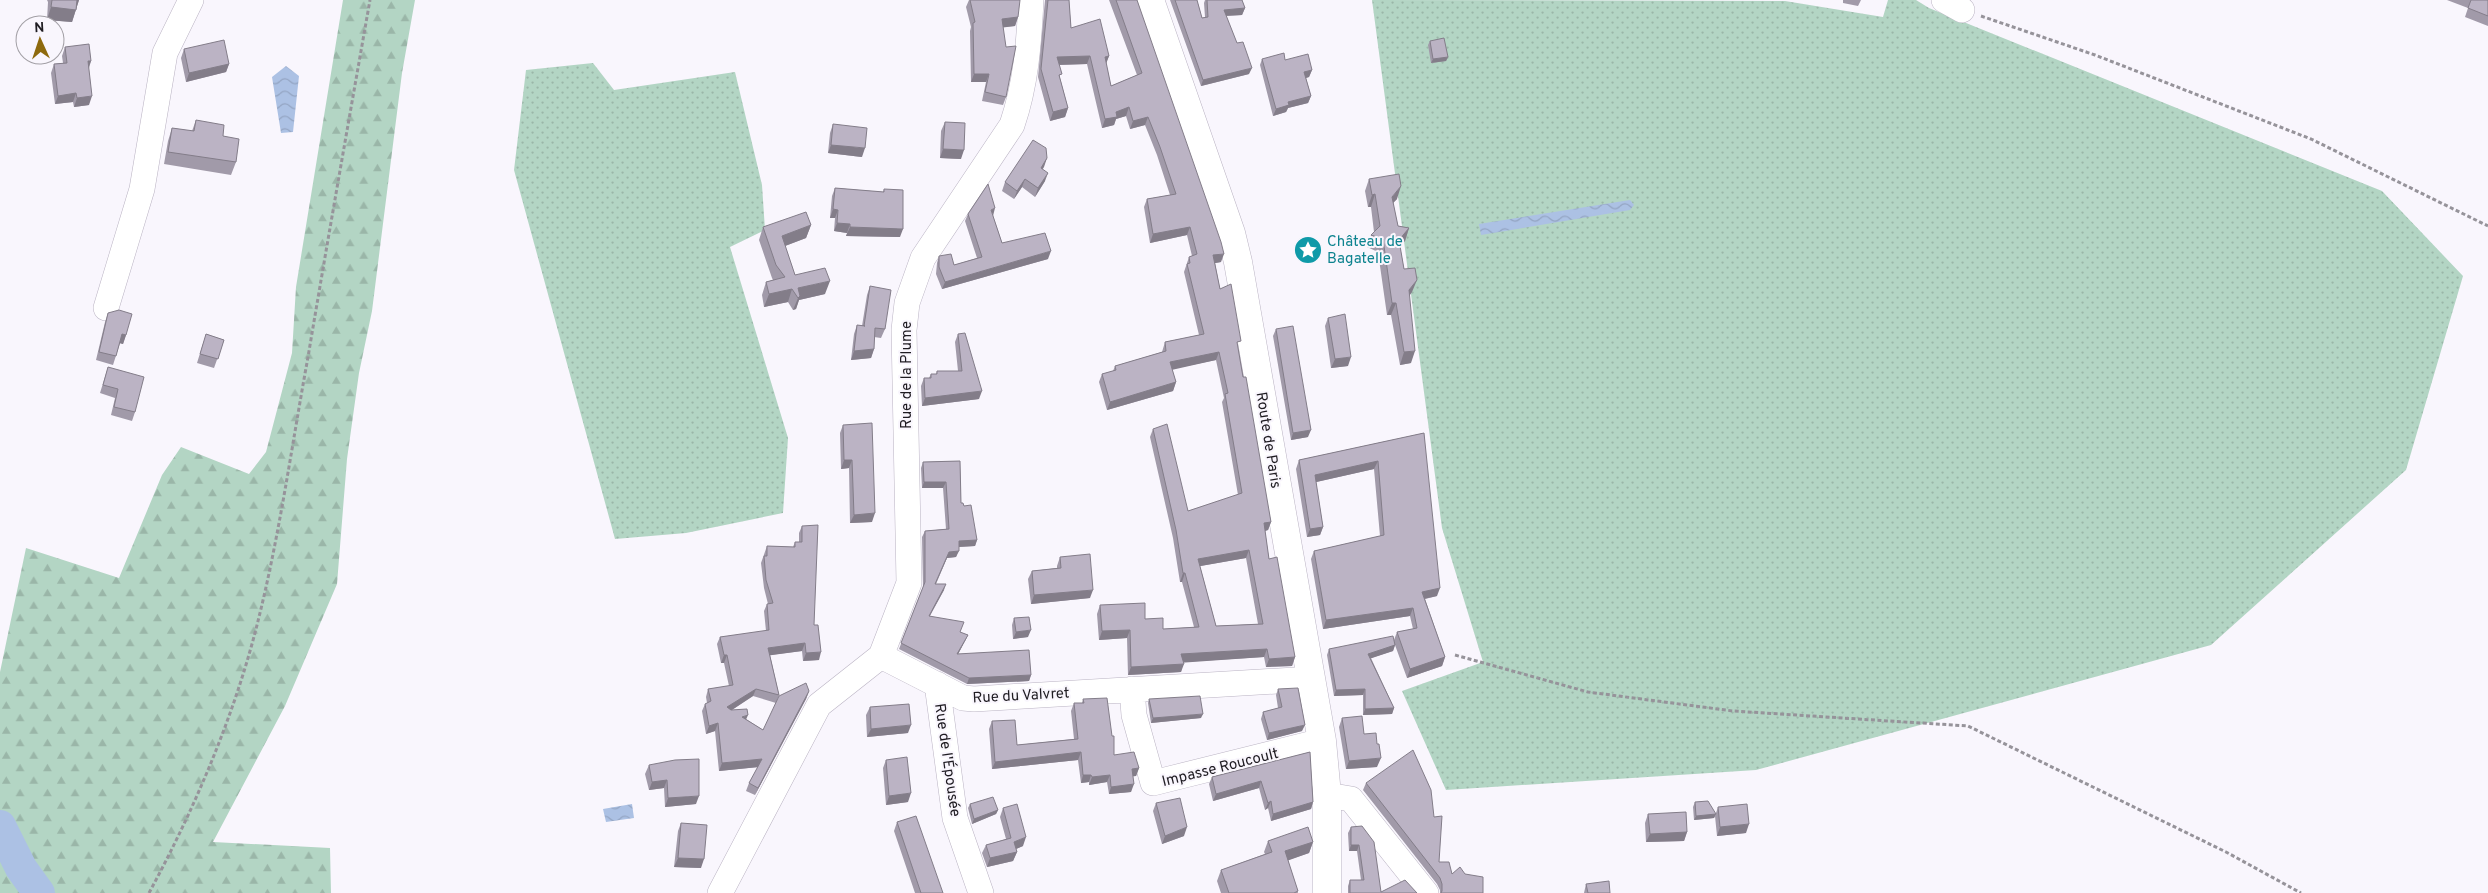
<svg xmlns="http://www.w3.org/2000/svg" width="2488" height="893" font-family="Overpass,sans-serif">
<style>
.forest{fill:url(#forest-firs)}
.garden{fill:url(#garden-dots)}
.water{fill:url(#water-waves)}
.lines{fill:none;stroke-linecap:round;stroke-linejoin:round}
.river{stroke:#acc1e4;stroke-width:32}
.minor-casing{stroke:#bab3c3;stroke-width:26}
.major-casing{stroke:#bab3c3;stroke-width:29}
.path{stroke:#96939a;stroke-width:3;stroke-dasharray:4 2.5;stroke-linecap:butt}
.minor{stroke:#fff;stroke-width:25}
.major{stroke:#fff;stroke-width:28}
.wall{fill:#a19aa9;fill-rule:evenodd}
.shaded-wall{fill:#837d89}
.building{fill:#bbb3c4;stroke:#837d89;fill-rule:evenodd}
.labels{text-anchor:middle;stroke-width:4;stroke-linejoin:round;paint-order:stroke}
.culture-label{font-size:15px;fill:#0d838f;stroke:#f9f6fd;text-anchor:start}
.street-label{font-size:15px;fill:#1f1c22;stroke:#f9f6fd}
</style>
<defs>
<pattern id="forest-firs" width="22" height="20" patternUnits="userSpaceOnUse" patternTransform="scale(1.25)"><rect width="22" height="20" fill="#b3d5c4"/><path d="M5 1l3.5 6h-7zM16 11l3.5 6h-7z" fill="#9ab6a8"/></pattern>
<pattern id="garden-dots" width="8" height="8" patternUnits="userSpaceOnUse" patternTransform="scale(1.25)"><rect width="8" height="8" fill="#b3d5c4"/><path d="M2 2h.1M6 6h.1" fill="none" stroke="#9ab6a8" stroke-width="1.8" stroke-linecap="round"/></pattern>
<pattern id="water-waves" width="16" height="10" patternUnits="userSpaceOnUse" patternTransform="scale(1.25)"><rect width="16" height="10" fill="#acc1e4"/><path d="M0 5q4-4 8 0t8 0" fill="none" stroke="#94a5c3"/></pattern>
</defs>
<rect width="100%" height="100%" fill="#f9f6fd"/>
<path class="forest" d="M343 0H415L402 73 372 311 359 373 347 459 337 584 285 706 213 842 330 848 331 893H0V672L26 548 119 578 162 475 181 447 249 474 266 452 292 353 296 287Z"/>
<path class="garden" d="M1372 0 1785 1 1883 17 1888 0H1916L1929 8 2382 191 2463 276 2406 470 2211 645 1756 770 1446 790 1402 691 1483 662 1442 528Z
M593 63 614 90 735 72 762 185 765 230 730 247 788 438 783 513 686 533 615 539 514 170 526 70Z"/>
<path class="water" d="M286 66 299 76 293 132 281 133 272 77Z
M1630 200 1634 205 1630 210 1481 235 1479 224Z
M632 804 634 818 606 822 603 809Z"/>
<g class="lines">
<path class="river" d="M0 826 21 868 39 893"/>
<defs>
<path id="minor" d="M1944 0 1962 10
M106 308 142 189 165 53 191 0
M881 656 909 583 904 330 907 303 923 258 1012 125C1026 84 1029 43 1031 0
M937 684 955 818 981 893
M1132 689 1134 715 1153 783 1322 741
M1327 795 1351 799 1426 893
M720 893 819 705 881 656 963 698 974 699 1311 679"/>
<path id="major" d="M1150 0 1231 233 1238 262 1322 741 1327 795V893"/>
</defs>
<use href="#minor" class="minor-casing"/>
<use href="#major" class="major-casing"/>
<path class="path" d="M1981 16 2095 55 2311 139 2488 226
M1455 655 1588 692 1733 711 1968 726 2226 852 2301 893
M149 893C195 808 236 712 259 617 280 532 292 444 308 357 328 238 349 119 370 0"/>
<use href="#minor" class="minor"/>
<use href="#major" class="major"/>
</g>
<path class="wall" d="M47 0H79L72 22 47 20 48 2Z
M969 0 1018 17 1015 26 1003 27 1006 97 1003 105 982 101 986 82H971L970 31 971 27 966 7Z
M1045 0H1069L1071 28 1109 56 1106 63 1111 86 1137 75 1109 0H1137L1221 262 1215 263 1220 289 1238 348 1271 522 1268 530 1265 531 1269 559 1295 657 1292 666 1266 667 1264 657 1183 662 1181 672 1128 675 1127 638 1099 640 1097 614 1100 605 1145 619 1163 629 1194 627 1182 582H1180L1173 538 1150 437 1153 429 1188 511 1238 495 1222 402 1224 398 1216 360 1172 369 1176 382 1173 391 1107 410 1099 382 1102 374 1113 371 1115 366 1162 352 1165 342 1199 335 1184 272 1189 257 1192 256 1187 235 1150 243 1144 207 1147 199 1170 195 1157 155 1145 125 1130 129 1126 116 1116 119 1114 125 1102 128 1087 64 1059 65 1060 78 1068 108 1065 117 1050 121 1038 77ZM1246 558 1258 624 1216 626 1200 566Z
M1170 0H1197L1202 18 1205 17 1204 3 1205 0H1242L1245 8 1242 15 1226 16 1249 74 1201 86Z
M1843 0H1861L1858 6 1843 3Z
M2447 0H2488V26L2465 17 2468 8Z
M1430 41 1448 57 1446 61 1431 63 1428 45Z
M65 47 91 61 89 68V105L74 107 73 102 55 104 51 73 54 64 63 63 62 56Z
M184 49 229 64 226 72 186 82 181 58Z
M1262 59 1285 60 1312 70 1309 77 1306 78 1311 96 1308 103 1288 108 1286 112 1273 116 1260 65Z
M196 120 236 162 231 175 164 164 168 141 172 128 192 131Z
M945 122 961 159 940 158 941 131Z
M833 124 862 157 828 153 830 133Z
M1047 158 1042 169 1045 181 1035 197 1022 187 1014 199 1002 191 1005 182Z
M1369 179 1397 199 1393 203 1398 226 1409 228 1405 241 1400 246 1404 269 1412 292 1409 296 1411 363 1400 365 1391 315H1387L1378 252 1367 247 1371 235 1374 232 1371 207H1368L1365 191Z
M835 188 883 192 884 189 900 237 846 236 847 233 834 231 835 218H830L832 196Z
M968 214 993 216 1002 243 1048 259 942 289 936 274 937 263 939 256 954 265 977 258 965 221Z
M811 225 806 238 785 246 795 275 825 294 799 300 796 309 793 310 788 302 764 307 762 295 766 282 773 280 772 278 759 240 763 227Z
M870 286 885 329 881 338 874 337V349L871 358 851 360 854 334 857 325 862 326 867 295Z
M108 313 126 335 123 344 120 343 113 365 96 360 105 322Z
M1328 318 1348 366 1331 368 1325 326Z
M1276 329 1308 437 1291 440 1273 336Z
M206 334 224 340 214 368 197 363Z
M958 334 979 399 922 406 921 386 924 378H929L931 374H936L937 371H958L955 342Z
M108 367 135 412 132 421 111 415 115 398 100 393Z
M843 425 872 522 850 523 849 468 841 469 840 433Z
M1424 433 1437 596 1425 599 1445 657 1442 666 1407 678 1395 645 1393 651 1371 658 1394 708 1392 714 1363 715V695L1334 696 1327 655 1329 649 1394 640 1397 632 1413 629 1410 616 1323 629 1311 559 1314 551 1380 536 1374 469 1316 482 1323 527 1320 535 1307 537 1296 469 1299 460Z
M960 461 961 503 964 506 977 540 975 546 959 547 956 557 947 558 936 584 944 590 930 616 960 632 968 635 965 641 958 654 1031 675 1029 681 967 684 899 649 923 588 922 537 925 531 946 529 943 488H922L921 468 923 462Z
M802 526 814 625 819 660 803 661 802 651 770 655 779 695 776 703 753 696 732 710 763 730 809 691 806 699 755 795 746 791 749 783 758 767 719 771 715 731 706 734 702 711 705 704 707 703 706 697 708 689 729 686 724 663H721L717 644 720 637 766 631 764 611 767 604H768L764 588 761 563 767 546 793 547 795 542H799V533Z
M1060 557 1090 598 1031 604 1028 579 1032 571 1057 568V566Z
M1014 618 1028 637 1013 639 1012 625Z
M1278 689 1302 731 1267 740 1261 719 1263 712 1278 708 1276 695Z
M1083 699 1114 755 1139 768 1136 776H1133L1131 792 1109 794 1107 782 1089 785V782L1081 783 1078 760 992 769 989 729 992 721 1017 745 1074 739 1071 711 1074 703H1082Z
M1149 699 1201 718 1151 723 1148 703Z
M870 707 908 733 867 737 866 715Z
M1342 718 1364 734 1377 767 1346 769 1339 727Z
M1310 752 1313 802 1311 809 1271 821 1268 808 1265 810 1259 788 1213 801 1209 784 1212 777Z
M886 760 908 802 886 805 883 768Z
M649 765 696 804 665 807 664 788 649 790 645 774Z
M1366 783 1434 817 1439 862 1452 874 1483 893H1440V890L1437 884 1363 790Z
M1695 802 1716 814 1714 818 1694 820 1693 807Z
M1156 803 1184 836 1162 844 1153 811Z
M970 804 998 810 996 814 972 824 968 808Z
M1718 807 1746 833 1717 836 1715 816Z
M1003 808 1023 846 1016 849 1017 852 1013 861 987 867 982 853 986 845 1006 839 1000 817Z
M1648 814 1687 832 1684 841 1646 842 1645 823Z
M897 822 943 893H915L894 831Z
M681 823 701 868 674 867 678 831Z
M1351 827 1381 892 1417 893H1348V886L1350 880H1361L1357 851H1349L1348 833Z
M1268 841 1313 842 1309 853 1288 860 1298 893H1221L1217 881 1221 870 1265 854 1264 852Z
M1586 884 1610 893H1584Z"/>
<path class="shaded-wall" d="M77 0H79L72 22 47 20 51 7Z
M1245 8 1242 15 1221 16 1224 10Z
M1018 17 1015 26 999 28 1002 19Z
M1090 56 1087 64 1054 65 1057 57Z
M1109 56 1106 64 1105 57Z
M1448 57 1446 61 1431 63 1433 59Z
M88 61H91L88 69Z
M229 64 226 72 186 82 189 73Z
M1252 68 1249 74 1201 86 1203 80Z
M1312 70 1309 77 1302 79 1304 72Z
M974 74H989L986 82H971Z
M76 93 73 102 55 104 58 96Z
M92 96 89 105 74 107 77 98Z
M1311 96 1308 103 1288 108 1286 112 1273 116 1276 109 1288 102Z
M1129 107 1126 116 1116 119 1114 125 1102 128 1105 119 1116 112Z
M1068 108 1065 117 1050 121 1053 112Z
M1148 117 1145 125 1130 129 1133 121Z
M831 145 865 148 862 157 828 153Z
M943 149 964 150 961 159 940 158Z
M1047 158 1044 167 1038 177 1041 168Z
M1048 173 1045 181 1035 197 1038 188Z
M1025 179 1022 187 1014 199 1017 191Z
M1401 186 1397 199 1387 209 1392 197Z
M1375 194 1371 207H1368L1372 195Z
M995 208 993 216 991 210Z
M833 209 838 210 835 218H830Z
M837 223 850 224 847 233 834 231Z
M811 225 806 238 777 249 782 236Z
M850 227 903 229 900 237 846 236Z
M1190 227 1187 235 1150 243 1153 234Z
M1409 228 1405 241 1395 252 1399 240Z
M1051 251 1048 259 942 289 945 282Z
M1224 254 1221 262 1210 264 1213 255Z
M1417 280 1412 292 1404 303 1409 290Z
M830 281 825 294 799 300 796 309 793 310 798 298V288Z
M792 289 788 302 764 307 769 294Z
M1392 303H1396L1391 315H1387Z
M122 334 126 335 123 344 119 343Z
M874 349 871 358 851 360 854 351Z
M1415 351 1411 363 1400 365 1404 352Z
M1219 352 1216 360 1167 371 1170 362Z
M1351 357 1348 366 1331 368 1335 359Z
M1176 382 1173 391 1107 410 1110 402Z
M982 391 979 399 922 406 925 398Z
M1311 430 1308 437 1291 440 1293 433Z
M844 460H852L849 468 841 469Z
M1378 461 1374 469 1312 483 1315 475Z
M924 482H946L943 488H922Z
M875 513 872 522 850 523 854 515Z
M1271 522 1268 530 1261 532 1264 523Z
M1323 527 1320 535 1307 537 1310 529Z
M977 540 975 546 957 547 959 541Z
M1249 550 1246 558 1195 567 1198 559Z
M959 551 956 557 947 558 933 590 949 552Z
M1183 573H1185L1182 582H1180Z
M946 584 944 590 926 622 929 616Z
M1440 588 1437 596 1419 600 1422 592Z
M1093 590 1090 598 1031 604 1034 595Z
M1413 608 1410 616 1323 629 1326 620Z
M1031 630 1028 637 1013 639 1016 632Z
M1130 630 1127 638 1099 640 1102 631Z
M968 635 965 641 955 660 957 654Z
M805 643 802 651 765 656 768 648Z
M1395 645 1393 651 1366 660 1368 654Z
M1267 649 1264 657 1178 663 1181 654Z
M821 652 819 660 803 661 806 653Z
M724 655H727L724 663H721Z
M1295 657 1292 666 1266 667 1269 659Z
M1445 657 1442 666 1407 678 1410 669Z
M1184 664 1181 672 1128 675 1131 667Z
M1031 675 1029 681 967 684 969 678Z
M756 689 753 696 724 715 727 707Z
M1365 689 1363 695 1334 696 1336 690Z
M809 691 806 699 755 795 758 788Z
M1394 708 1392 714 1363 715 1365 709Z
M1203 714 1201 718 1151 723 1153 718Z
M748 715 745 722 742 717Z
M718 723 715 731 706 734 709 726Z
M911 725 908 733 867 737 871 729Z
M1305 725 1302 731 1267 740 1269 733Z
M1081 752 1078 760 992 769 995 762Z
M1381 758 1377 767 1346 769 1349 761Z
M762 759 759 767 719 771 722 763Z
M1139 768 1136 776 1129 777 1132 769Z
M1083 775H1091L1089 782 1081 783Z
M1110 775 1107 782 1089 785 1092 777Z
M667 780 664 788 649 790 652 782Z
M1261 781 1259 788 1213 801 1216 794Z
M1134 784 1131 792 1109 794 1111 787Z
M911 793 908 802 886 805 889 796Z
M699 796 696 804 665 807 668 798Z
M1271 801 1268 808 1265 810 1268 803Z
M1313 802 1311 809 1271 821 1273 814Z
M998 810 996 814 972 824 974 819Z
M1716 814 1714 818 1694 820 1696 816Z
M1749 824 1746 833 1717 836 1720 827Z
M1187 827 1184 836 1162 844 1165 836Z
M1687 832 1684 841 1646 842 1650 834Z
M1026 837 1023 846 1011 851 1014 842Z
M1313 842 1309 853 1281 863 1285 851Z
M1351 845H1359L1357 851H1349Z
M1017 852 1013 861 987 867 990 858Z
M678 858 704 859 701 868 674 867Z"/>
<path class="building" d="M52 0H77L76 10 51 7Z
M970 0H1020L1018 17 1002 19 1006 47 1016 46 1006 97 985 92 989 74H974L973 23 975 22Z
M1048 0H1069L1071 28 1100 19 1109 56 1105 57 1111 86 1142 73 1116 0H1137L1221 242 1224 254 1213 255 1220 289 1231 284 1241 341 1237 342 1243 377H1246L1271 522 1264 523 1269 559 1277 557 1295 657 1269 659 1267 649 1181 654 1184 664 1131 667 1130 630 1102 631 1100 605 1145 603V619L1163 618V629L1199 627 1185 573H1183L1176 530 1153 429 1167 424 1188 511 1242 493 1225 394 1228 393 1219 352 1170 362 1176 382 1110 402 1102 374 1116 370 1115 366 1166 351 1165 342 1204 334 1187 264 1190 263 1189 257 1197 254 1190 227 1153 234 1147 199 1176 194 1160 147 1148 117 1133 121 1129 107 1116 112 1117 117 1105 119 1090 56 1057 57 1062 74 1059 75 1068 108 1053 112 1041 69ZM1249 550 1263 624 1216 626 1198 559Z
M1175 0H1197L1202 18 1208 17 1207 0H1242L1245 8 1224 10 1237 43 1243 42 1252 68 1203 80Z
M2471 0H2488V16L2468 8Z
M1444 38 1448 57 1433 59 1430 41Z
M224 40 229 64 189 73 184 49Z
M89 44 91 61H88L92 96 77 98 76 93 58 96 54 64 67 63 65 47Z
M1284 53 1285 60 1308 54 1312 70 1304 72 1311 96 1288 102 1289 105 1276 109 1262 59Z
M196 120 224 125 223 136 239 139 236 162 168 152 172 128 194 131Z
M945 122 965 123 964 150 943 149Z
M833 124 867 128 865 148 831 145Z
M1033 140 1046 148 1047 158 1041 168 1048 173 1038 188 1025 179 1017 191 1005 182Z
M1399 174 1401 186 1392 197 1398 226 1409 228 1399 240 1404 269 1415 268 1417 280 1409 290 1415 351 1404 352 1396 303H1392L1383 239 1371 235 1380 226 1375 194 1372 195 1369 179Z
M988 184 995 208 991 210 1002 243 1045 233 1051 251 945 282 939 267V256L951 254 954 265 982 257 968 214Z
M835 188 884 192V189L903 190V229L850 227V224L837 223 838 210 833 209Z
M806 212 811 225 782 236 795 275 825 268 830 281 798 288 800 296 798 298 792 289 769 294 766 282 785 277 776 265 763 227Z
M870 286 891 290 885 329 875 328 874 349 854 351 857 325 865 326H864Z
M119 310 132 314 126 335 122 334 116 356 99 352 108 313Z
M1345 314 1351 357 1335 359 1328 318Z
M1293 326 1311 430 1293 433 1276 329Z
M965 333 982 391 925 398 924 378H931V374H937V371H962L958 334Z
M206 334 224 340 218 359 200 354Z
M108 367 144 377 135 412 114 407 118 389 103 385Z
M872 423 875 513 854 515 852 460H844L843 425Z
M1424 433 1440 588 1422 592 1445 657 1410 669 1397 632 1417 628 1413 608 1326 620 1314 551 1384 535 1378 461 1315 475 1323 527 1310 529 1299 460Z
M960 461 961 503H963L964 506 971 505 977 540 959 541V551L949 552 935 584H946L929 616 964 622 960 632 968 635 957 654 1029 650 1031 675 969 678 901 643 925 582V531L949 529 946 482H924L923 462Z
M818 525 814 625H818L821 652 806 653 805 643 768 648 779 695 756 689 727 707 731 710 747 709 748 715 742 717 763 730 779 696 806 683 809 691 758 788 749 783 762 759 722 763 718 723 709 726 705 704 711 701 708 689 733 685 727 655H724L720 637 769 630 767 604 773 603 766 580 764 556H767V546L795 547V542H802V526Z
M1090 554 1093 590 1034 595 1032 571 1061 568 1060 557Z
M1029 617 1031 630 1016 632 1014 618Z
M1393 636 1395 645 1368 654 1394 708 1365 709V689L1336 690 1329 649Z
M1298 688 1305 725 1269 733 1263 712 1282 707 1278 689Z
M1200 696 1203 714 1153 718 1149 699Z
M1107 698 1112 736H1114V755L1134 752 1139 768 1132 769 1134 784 1111 787 1110 775 1092 777 1091 775H1083L1081 752 995 762 992 721 1015 720 1017 745 1078 739 1074 703H1084L1083 699Z
M909 704 911 725 871 729 870 707Z
M1362 716 1364 734 1376 733 1377 744H1379L1381 758 1349 761 1342 718Z
M1413 750 1431 790 1434 817 1442 816 1439 862H1449L1452 874 1460 867 1465 874 1483 877V893H1441L1442 891V884L1440 878 1366 783Z
M1310 752 1313 802 1273 814 1271 801 1268 803 1261 781 1216 794 1212 777Z
M907 757 911 793 889 796 886 760Z
M699 759V796L668 798 667 780 652 782 649 765 675 760Z
M993 797 998 810 974 819 970 804Z
M1180 798 1187 827 1165 836 1156 803Z
M1708 801 1716 814 1696 816 1695 802Z
M1017 804 1026 837 1014 842 1017 852 990 858 986 845 1011 838 1003 808Z
M1747 804 1749 824 1720 827 1718 807Z
M1686 812 1687 832 1650 834 1648 814Z
M916 816 943 893H921L897 822Z
M681 823 707 825 704 859 678 858Z
M1362 826 1374 842 1381 892 1405 880 1417 893H1350V880H1364L1359 845H1351V827Z
M1308 827 1313 842 1285 851 1298 891 1294 893H1229L1221 870 1272 852 1268 841Z
M1609 881 1610 893H1588L1586 884Z"/>
<defs>
<symbol id="sight-disc" viewBox="-11 -11 22 22"><circle r="9.5" fill="#0f9aa8" stroke="#f9f6fd"/><path d="M0-6L1.8-2.2L6-1.7L2.9 1.2L3.7 5.4L0 3.3L-3.7 5.4L-2.9 1.2L-6-1.7L-1.8-2.2Z" fill="#fff"/></symbol>
</defs>
<g fill-rule="evenodd">
<use href="#sight-disc" x="1292" y="234" width="32" height="32"/>
</g>
<g class="labels">
<g class="culture-label">
<text x="1327" y="246">Château de<tspan x="1327" dy="17">Bagatelle</tspan></text>
</g>
<g class="street-label">
<text transform="translate(906 375) rotate(-90)" y="5">Rue de la Plume</text>
<text transform="translate(1269 440) rotate(81)" y="5">Route de Paris</text>
<text transform="translate(1021 695) rotate(-3)" y="5">Rue du Valvret</text>
<text transform="translate(948 760) rotate(82)" y="5">Rue de l'Épousée</text>
<text transform="translate(1220 767) rotate(-14)" y="5">Impasse Roucoult</text>
</g>
</g>
<g transform="translate(40 40) rotate(357)"><circle r="24" fill="#f9f6fd" stroke="#a29fa5"/>
<path d="M0-4L9 19L0 12L-9 19Z" fill="#8e6a0d"/>
<text y="-8" font-size="14" font-weight="bold" text-anchor="middle" fill="#1f1c22">N</text>
</g>
</svg>
